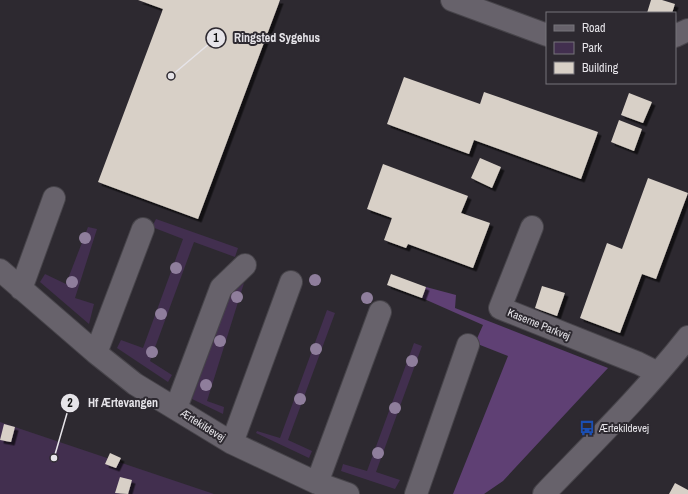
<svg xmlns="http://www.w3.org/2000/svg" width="688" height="494" font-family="'Archivo Narrow',sans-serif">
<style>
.green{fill:#422f4f}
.forest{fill:#5f4074}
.building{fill:#d8d0c7;filter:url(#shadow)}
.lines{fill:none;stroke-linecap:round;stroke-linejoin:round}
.minor-casing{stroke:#47444a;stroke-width:24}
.minor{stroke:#67626b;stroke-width:22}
.tree{fill:#8f7e9c}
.labels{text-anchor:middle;stroke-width:4;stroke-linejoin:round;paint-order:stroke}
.street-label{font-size:11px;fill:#e6e4e9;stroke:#2d2930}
.poi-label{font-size:11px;fill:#e6e4e9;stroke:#2d2930;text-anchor:start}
.leader{fill:none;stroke:#e6e4e9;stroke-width:1.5}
.callout-dot{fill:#e6e4e9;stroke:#2d2930;stroke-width:1.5}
.mark-label{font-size:12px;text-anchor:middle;font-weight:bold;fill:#111}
.callout-label{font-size:12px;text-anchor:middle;font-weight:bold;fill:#e6e4e9;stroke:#2d2930;stroke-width:4;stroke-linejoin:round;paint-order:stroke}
</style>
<defs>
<filter id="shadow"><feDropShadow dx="3.5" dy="3.5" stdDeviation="0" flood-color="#0009"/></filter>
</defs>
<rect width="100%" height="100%" fill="#2d2930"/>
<path class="green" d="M156 219 238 248 235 257 194 242 150 361 172 375 168 382 117 348 121 340 143 348 183 239 152 227Z
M88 227 97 229 75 298 94 304 89 324 40 282 45 274 66 284Z
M244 283 207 401 224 407 223 414 192 399 230 295Z
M327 310 335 313 288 440 312 451 309 458 256 433 257 431 280 438Z
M414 343 422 346 376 472 400 480 395 489 341 471 343 464 367 471Z
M0 422 214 494H0Z"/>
<path class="forest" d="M426 287 456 295 455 308 608 368 503 481 484 494H453L508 356 475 343 483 325 422 298Z"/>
<path class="building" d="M138 0H280L198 219 98 182 163 9Z
M651 0H662L675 4 672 13H647Z
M404 77 480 104 484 92 598 132 581 179 474 140 469 154 387 124Z
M629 93 652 102 643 123 621 115Z
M619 120 642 129 634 151 611 142Z
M480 158 501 167 492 188 471 178Z
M383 164 468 196 461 213 490 223 473 268 408 244 406 248 384 240 392 218 367 209Z
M648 178 688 193 656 279 642 274 620 333 580 318 607 243 622 249Z
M391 274 426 287 422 298 387 285Z
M542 286 565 293 557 316 535 308Z
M4 424 15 427 11 442 0 440Z
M110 453 121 458 116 468 105 464Z
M120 477 132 480 128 494 115 493Z
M675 483 688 490V494H669Z"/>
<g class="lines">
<defs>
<path id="minor" d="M452 0 547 35
M675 36 688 30
M532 227 500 308 638 363 658 373
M0 270 96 353 135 384 232 443 317 483 348 494
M21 289 54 198
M96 353 143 229
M176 408 221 288 245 265
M232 443 291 282
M317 483 380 312
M416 494 468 345
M544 494C593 443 644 393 688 337"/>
</defs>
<use href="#minor" class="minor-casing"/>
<use href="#minor" class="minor"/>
</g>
<g class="tree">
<circle cx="85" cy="238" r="6"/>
<circle cx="176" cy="268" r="6"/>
<circle cx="315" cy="280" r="6"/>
<circle cx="72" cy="282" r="6"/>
<circle cx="237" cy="297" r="6"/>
<circle cx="367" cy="298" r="6"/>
<circle cx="161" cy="314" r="6"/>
<circle cx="220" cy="341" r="6"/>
<circle cx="316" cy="349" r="6"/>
<circle cx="152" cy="352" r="6"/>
<circle cx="412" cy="361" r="6"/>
<circle cx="206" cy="385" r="6"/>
<circle cx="300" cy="399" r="6"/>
<circle cx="395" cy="408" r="6"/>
<circle cx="378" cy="453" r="6"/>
</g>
<defs>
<symbol id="bus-bare" viewBox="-9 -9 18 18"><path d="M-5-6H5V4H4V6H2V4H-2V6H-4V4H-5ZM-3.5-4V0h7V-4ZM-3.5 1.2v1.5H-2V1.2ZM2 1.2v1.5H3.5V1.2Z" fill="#1a4fb4" stroke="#2d2930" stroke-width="2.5" paint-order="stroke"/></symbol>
</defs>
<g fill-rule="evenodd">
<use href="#bus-bare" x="576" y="417" width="22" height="22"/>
</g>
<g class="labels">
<g class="street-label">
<text transform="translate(539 324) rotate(22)" y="4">Kaserne Parkvej</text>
<text transform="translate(203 425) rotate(32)" y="4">Ærtekildevej</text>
</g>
<g class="poi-label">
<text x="599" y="432">Ærtekildevej</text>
</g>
</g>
<path class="leader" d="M171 76L216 38M54 458L70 403"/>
<g class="callout-dot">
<circle cx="171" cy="76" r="4"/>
<circle cx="54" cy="458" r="4"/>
<circle cx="216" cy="38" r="10"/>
<circle cx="70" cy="403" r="10"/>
</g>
<g class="mark-label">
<text x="216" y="42">1</text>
<text x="70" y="407">2</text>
</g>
<g class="callout-label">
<text x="277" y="42">Ringsted Sygehus</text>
<text x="123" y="407">Hf Ærtevangen</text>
</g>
<rect x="546" y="12" width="130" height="72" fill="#2d2930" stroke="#77747a"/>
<rect x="554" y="25" width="20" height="6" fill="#67626b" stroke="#77747a"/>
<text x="582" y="32" font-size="12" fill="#e6e4e9">Road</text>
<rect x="554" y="42" width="20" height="12" fill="#422f4f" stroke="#77747a"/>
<text x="582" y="52" font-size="12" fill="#e6e4e9">Park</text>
<rect x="554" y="62" width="20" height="12" fill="#d8d0c7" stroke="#77747a"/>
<text x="582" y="72" font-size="12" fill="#e6e4e9">Building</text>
</svg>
